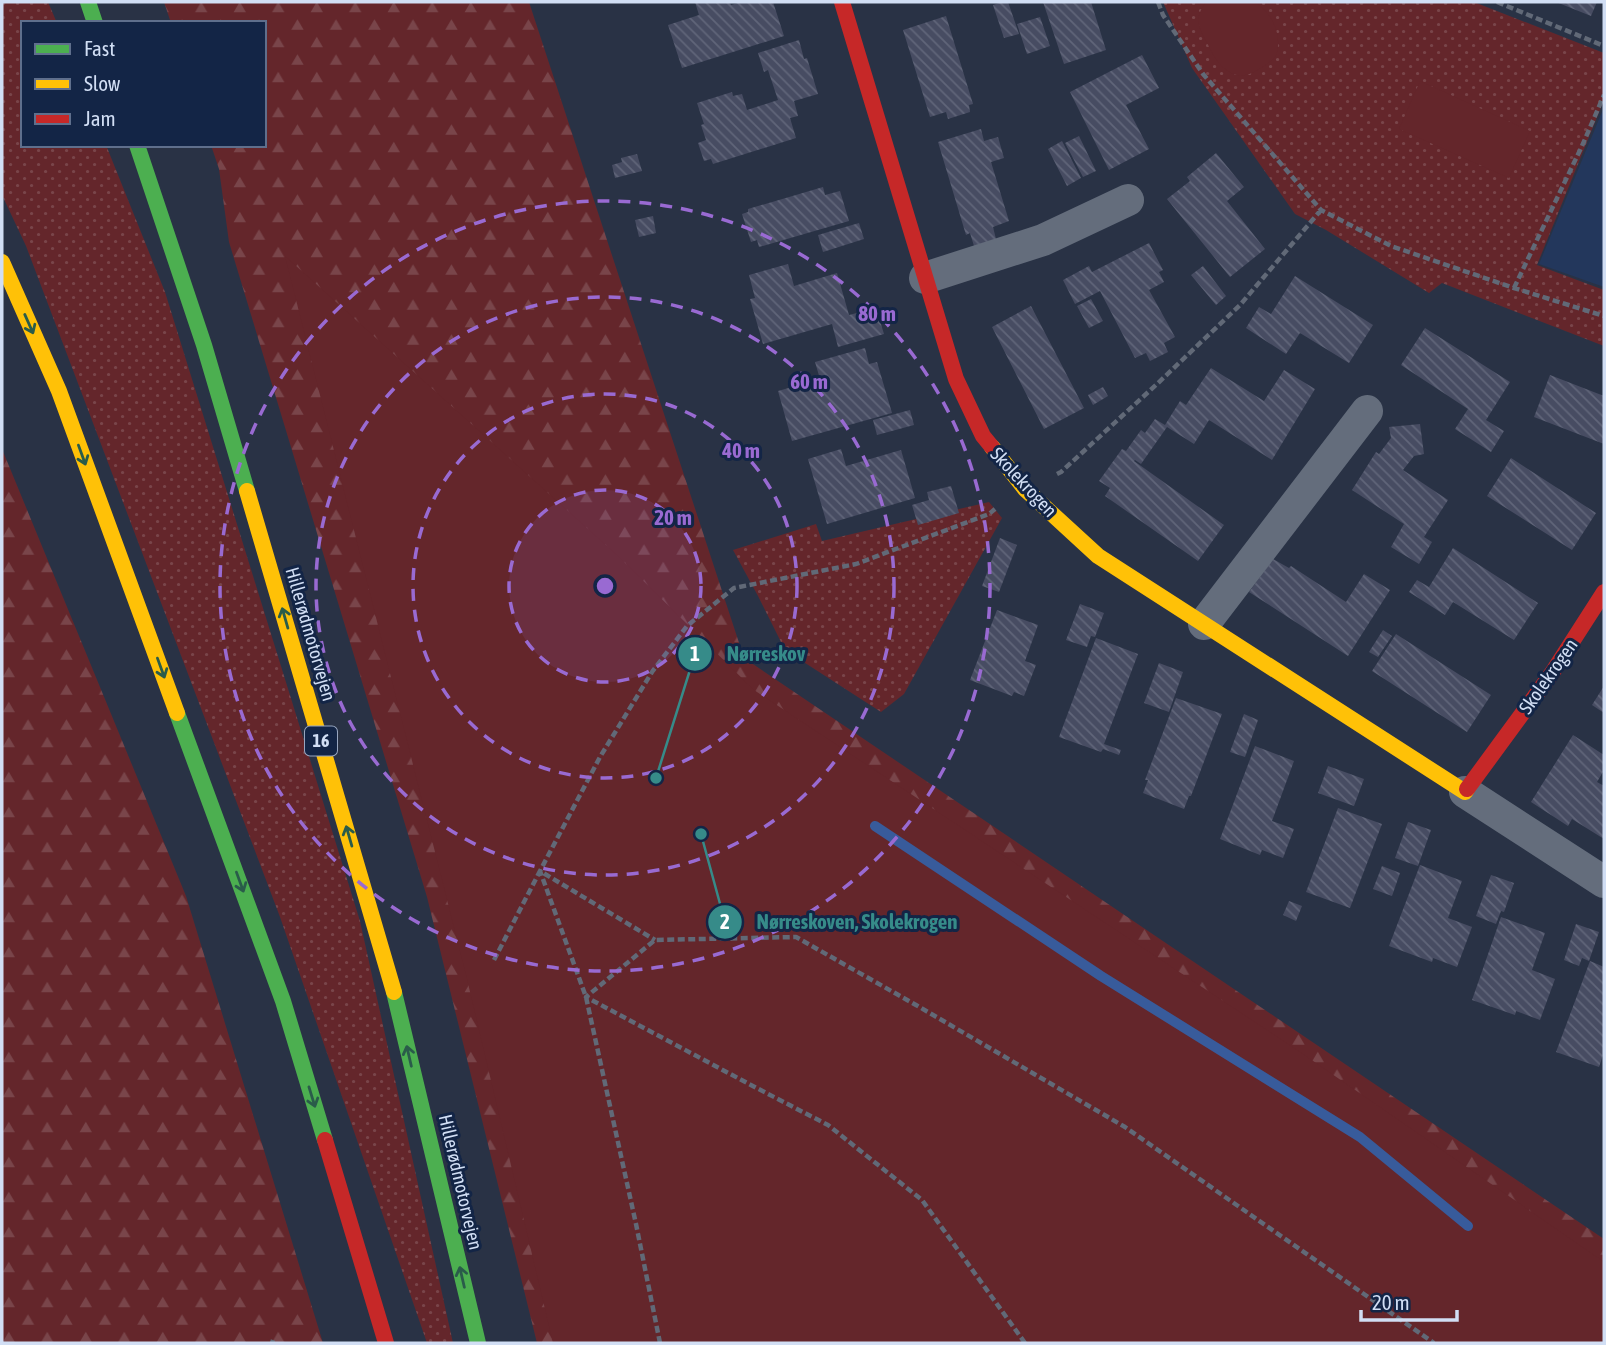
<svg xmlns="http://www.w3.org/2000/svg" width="1606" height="1345" font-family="'Asap Condensed',sans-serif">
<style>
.built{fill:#23375c}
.grass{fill:url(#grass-dots)}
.forest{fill:url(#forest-firs)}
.green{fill:#64262b}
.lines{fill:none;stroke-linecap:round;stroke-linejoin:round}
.stream{stroke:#385b9b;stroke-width:10}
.building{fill:url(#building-back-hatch)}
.path{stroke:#616977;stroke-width:4.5;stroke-dasharray:7 3.5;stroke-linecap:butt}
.street{stroke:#646d7c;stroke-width:32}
.fast{stroke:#4caf50;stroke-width:16}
.slow{stroke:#ffc107;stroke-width:16}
.jam{stroke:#c62828;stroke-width:16}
.oneway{stroke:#2a5c4a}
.ring{fill:none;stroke:#996ad2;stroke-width:3.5;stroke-dasharray:12 9}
.labels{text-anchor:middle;stroke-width:6;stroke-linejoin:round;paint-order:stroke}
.shield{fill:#132546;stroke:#98a6c0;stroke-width:2}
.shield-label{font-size:18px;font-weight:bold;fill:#d1def4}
.street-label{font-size:19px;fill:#d1def4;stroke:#132546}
.centre{fill:#996ad2;stroke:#132546;stroke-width:3.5}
.ring-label{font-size:21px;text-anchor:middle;font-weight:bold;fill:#996ad2;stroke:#132546;stroke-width:6;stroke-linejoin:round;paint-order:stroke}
.leader{fill:none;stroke:#368b89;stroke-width:2.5}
.callout-dot{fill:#368b89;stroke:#132546;stroke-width:2.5}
.mark-label{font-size:21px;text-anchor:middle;font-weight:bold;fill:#fff}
.callout-label{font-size:21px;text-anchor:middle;font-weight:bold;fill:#368b89;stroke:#132546;stroke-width:6;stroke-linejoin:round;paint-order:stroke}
</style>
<defs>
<pattern id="grass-dots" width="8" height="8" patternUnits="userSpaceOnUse" patternTransform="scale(1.75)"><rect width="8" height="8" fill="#64262b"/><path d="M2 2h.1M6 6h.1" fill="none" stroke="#79454a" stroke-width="1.8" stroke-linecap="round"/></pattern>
<pattern id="forest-firs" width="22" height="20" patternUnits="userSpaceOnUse" patternTransform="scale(1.75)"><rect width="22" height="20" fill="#64262b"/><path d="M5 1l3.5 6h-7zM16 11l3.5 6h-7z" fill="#79454a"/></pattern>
<pattern id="building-back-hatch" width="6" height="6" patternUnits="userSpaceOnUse" patternTransform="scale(1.75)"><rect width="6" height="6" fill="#474c62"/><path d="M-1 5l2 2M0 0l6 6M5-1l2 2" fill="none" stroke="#606579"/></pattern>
</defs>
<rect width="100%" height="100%" fill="#293245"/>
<path class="built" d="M1604 107V287L1539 264Z"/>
<path class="grass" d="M2 2H48L57 23H23V145H106L165 292 360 921 453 1343H427L280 917 26 246 2 195Z
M1163 2H1474L1604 53V100L1537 265 1604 290V346L1442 283 1429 293 1326 230 1295 214 1192 68Z
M989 502 1002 518 904 694 881 712 785 650 758 596 733 550 816 524 822 541Z"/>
<path class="forest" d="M164 2H529L744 658 1604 1239V1343H537L427 897 229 242 219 169 211 145H264V23H171Z
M2 449 186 896 323 1343H2Z"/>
<path class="green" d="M1206 2C1216 2 1248 0 1255 3 1272 11 1283 37 1276 55 1274 60 1268 63 1264 66 1250 75 1239 81 1224 68 1216 62 1211 50 1206 41 1197 25 1195 17 1206 2Z
M1420 81 1530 131 1509 178 1399 129Z
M285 256 618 556 754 690 1303 1054 1604 1262V1343H553L467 979Z"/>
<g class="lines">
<path class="stream" d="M875 826 1101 976 1360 1137 1468 1226"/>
</g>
<path class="building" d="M695 2H730L731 5 741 2H773L784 36 682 68 668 25 699 15Z
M1002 2H1008L1019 34 1004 38 993 5Z
M1043 2H1091L1106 50 1064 64Z
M1556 2H1597L1591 16Z
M946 16 973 104 969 105 970 112 948 119 946 112 930 117 903 30Z
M1040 17 1050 46 1027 54 1017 24Z
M799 40 804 59 807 58 818 94 794 101 798 116 790 118 796 138 713 164 711 159 704 161 698 143 706 140 701 125 704 124 697 103 732 92 733 96 742 94 747 110 778 100 768 70 764 72 758 53Z
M1142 55 1159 88 1126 105 1149 149 1109 170 1070 92Z
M981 129 984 141 998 137 1004 158 991 162 1009 221 993 227 996 239 974 246 970 233 966 235 938 142Z
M1079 136 1096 171 1083 177 1065 143Z
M1062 141 1081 178 1067 186 1048 149Z
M1216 153 1244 187 1227 201 1265 249 1230 277 1167 199 1190 181 1187 177Z
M637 154 642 171 615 178 612 165 622 162 621 158Z
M823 187 825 195 840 191 849 221 759 247 757 240 751 242 742 214 748 212V209Z
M653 216 656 233 639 237 635 220Z
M859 223 864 239 823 252 818 235Z
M1149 243 1163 270 1159 272 1164 282 1149 290 1175 337 1164 343 1168 352 1150 361 1146 353 1135 358 1100 291 1075 304 1063 280 1089 266 1092 272Z
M788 264 794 286 837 273 849 315 876 308 884 334 838 347 832 324 763 344 750 299 755 298 749 275Z
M1203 266 1226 296 1216 305 1191 275Z
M1295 276 1373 325 1349 363 1300 333 1286 354 1246 328 1259 307 1271 314Z
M1091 299 1103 321 1089 328 1077 306Z
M1031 306 1084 408 1044 429 992 327Z
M1425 328 1510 382 1486 420 1504 431 1491 452 1455 429 1468 409 1401 365Z
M865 348 869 364 877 362 892 413 792 441 778 391 820 379 815 362Z
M1211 368 1264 401 1284 370 1315 389 1272 460 1209 420 1194 444 1167 427 1141 464 1135 460 1134 461 1224 525 1198 561 1105 496 1110 488 1099 481 1122 449 1126 451 1141 430 1145 433 1155 419 1165 425 1180 401 1186 405Z
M1550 375 1604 396V444L1534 417Z
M1103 387 1108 396 1093 405 1088 395Z
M910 410 914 425 877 435 873 420Z
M1420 424 1424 454 1414 456 1403 470 1448 500 1424 537 1432 542 1419 564 1391 547 1404 524 1352 490 1376 452 1379 454 1391 438 1389 427Z
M841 449 846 466 901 450 915 498 827 524 808 459Z
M1511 458 1596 513 1572 550 1487 496Z
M951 486 959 513 918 525 912 505 929 500 927 492Z
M1000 538 1017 545 999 592 982 586Z
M1453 548 1538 603 1514 640 1453 602 1445 615 1409 592 1417 580 1429 587Z
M1273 559 1289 568 1291 566 1346 602 1364 574 1390 590 1348 656 1249 592Z
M1080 604 1104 613 1095 637 1091 636 1087 647 1066 640Z
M997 610 1038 625 1025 661 1036 665 1024 696 1014 692 1012 696 970 680Z
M1383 630 1392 636 1378 657 1369 652Z
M1396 634 1491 695 1467 732 1372 671Z
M1096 638 1138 654 1104 744 1121 750 1119 755 1103 749 1101 752 1059 737Z
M1159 663 1183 672 1169 712 1144 703Z
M1604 686V713L1592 705Z
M1176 698 1222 714 1191 796H1189L1184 809 1143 793 1148 780H1145Z
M1244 714 1258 720 1245 757 1230 752Z
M1573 735 1604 755V770L1597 782 1604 786V839L1572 819 1568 826 1531 802Z
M1255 746 1294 761 1272 821 1294 829 1283 858 1262 850 1260 855 1220 839Z
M1328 766 1364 779 1354 806 1318 793Z
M1338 808 1382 824 1350 908 1306 892Z
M1408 822 1431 830 1418 866 1395 858Z
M1420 865 1462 881 1448 918 1472 927 1457 967 1433 958 1432 962 1389 946Z
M1382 866 1400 873 1392 896 1373 889Z
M1491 875 1514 883 1504 912 1501 911 1496 924 1476 916Z
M1289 901 1302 906 1296 921 1283 915Z
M1501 917 1545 933 1532 970 1555 979 1540 1020 1516 1011 1515 1015 1472 1000Z
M1576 924 1599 932 1589 961 1582 958 1579 966 1564 960Z
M1590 961 1604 967V1052L1599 1067 1556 1052Z"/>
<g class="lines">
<path class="path" d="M1158 2 1163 15 1203 74 1321 210 1391 246 1514 288 1604 316
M1497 2 1604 46
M1514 288 1582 146 1604 95
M1057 474 1061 472 1157 384 1240 305 1321 210
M494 960 540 871 655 940
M272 1343 273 1340
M660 1343 636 1224 586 997 540 871 600 757 652 672 687 626 734 588 856 564 989 514 995 509
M1025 1343 922 1200 828 1125 749 1084 586 997 655 940 796 937 916 1005 1125 1127 1434 1343"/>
<path class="street" d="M925 278 1043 240 1128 200
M1204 624 1367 411
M1465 792 1604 882"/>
<path class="fast" d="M88 2 95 23
M137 145 204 345 247 491
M177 713 283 1001 325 1140
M394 992 478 1343"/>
<path class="slow" d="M2 262 59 391 177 713
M992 447 1025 489 1098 556 1465 792 1467 789
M247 491 394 992"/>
<path class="jam" d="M842 2 956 379 983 436 992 447
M1467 789 1552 673 1604 592
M325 1140 386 1343"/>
</g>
<defs><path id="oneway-shaft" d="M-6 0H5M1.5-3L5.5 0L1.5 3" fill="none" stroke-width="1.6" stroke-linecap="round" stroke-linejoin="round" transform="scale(1.75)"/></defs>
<g class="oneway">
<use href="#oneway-shaft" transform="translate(29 324) rotate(66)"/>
<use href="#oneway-shaft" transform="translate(82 455) rotate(70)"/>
<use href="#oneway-shaft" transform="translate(285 618) rotate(-106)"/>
<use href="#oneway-shaft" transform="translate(161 668) rotate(70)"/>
<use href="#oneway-shaft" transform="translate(349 836) rotate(-106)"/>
<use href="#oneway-shaft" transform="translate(240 882) rotate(70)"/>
<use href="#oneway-shaft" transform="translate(409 1056) rotate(-103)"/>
<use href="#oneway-shaft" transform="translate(312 1097) rotate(73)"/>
<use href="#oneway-shaft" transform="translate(462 1277) rotate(-103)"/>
</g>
<circle cx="605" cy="586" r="96" fill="#996ad2" fill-opacity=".12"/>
<g class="ring">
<circle cx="605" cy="586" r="96"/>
<circle cx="605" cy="586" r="192"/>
<circle cx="605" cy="586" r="289"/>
<circle cx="605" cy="586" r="385"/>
</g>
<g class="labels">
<rect class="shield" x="305" y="726.5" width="32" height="29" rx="5"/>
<g class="shield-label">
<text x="321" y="747">16</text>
</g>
<g class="street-label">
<text transform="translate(1024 482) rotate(47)" y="7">Skolekrogen</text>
<text transform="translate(311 634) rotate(74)" y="7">Hillerødmotorvejen</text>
<text transform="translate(1548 676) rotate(-55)" y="7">Skolekrogen</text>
<text transform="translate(461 1182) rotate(77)" y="7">Hillerødmotorvejen</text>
</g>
</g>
<circle cx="605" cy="586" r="10" class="centre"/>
<g class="ring-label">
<text x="877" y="321">80 m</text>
<text x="809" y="389">60 m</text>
<text x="741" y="458">40 m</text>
<text x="673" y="525">20 m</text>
</g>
<path class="leader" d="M656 778L695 654M701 834L725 922"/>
<g class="callout-dot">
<circle cx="656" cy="778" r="7"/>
<circle cx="701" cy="834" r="7"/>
<circle cx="695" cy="654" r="18"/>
<circle cx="725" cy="922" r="18"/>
</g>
<g class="mark-label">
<text x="695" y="661">1</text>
<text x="725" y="929">2</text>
</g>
<g class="callout-label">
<text x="766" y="661">Nørreskov</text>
<text x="857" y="929">Nørreskoven, Skolekrogen</text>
</g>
<rect width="1606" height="1345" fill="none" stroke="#d1def4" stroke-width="7"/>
<rect x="21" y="21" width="245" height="126" fill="#132546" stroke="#5f6f8c" stroke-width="2"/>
<rect x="35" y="44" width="35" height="10" fill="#4caf50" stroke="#5f6f8c" stroke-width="2"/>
<text x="84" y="56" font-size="21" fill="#d1def4">Fast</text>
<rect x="35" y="79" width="35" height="10" fill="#ffc107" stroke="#5f6f8c" stroke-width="2"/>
<text x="84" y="91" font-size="21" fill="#d1def4">Slow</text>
<rect x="35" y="114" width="35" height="10" fill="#c62828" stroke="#5f6f8c" stroke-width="2"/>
<text x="84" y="126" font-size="21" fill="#d1def4">Jam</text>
<path d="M1361 1310v10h96v-10" fill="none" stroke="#d1def4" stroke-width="3.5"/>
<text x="1372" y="1310" font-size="21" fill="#d1def4" stroke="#132546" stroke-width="5" paint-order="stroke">20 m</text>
</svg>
